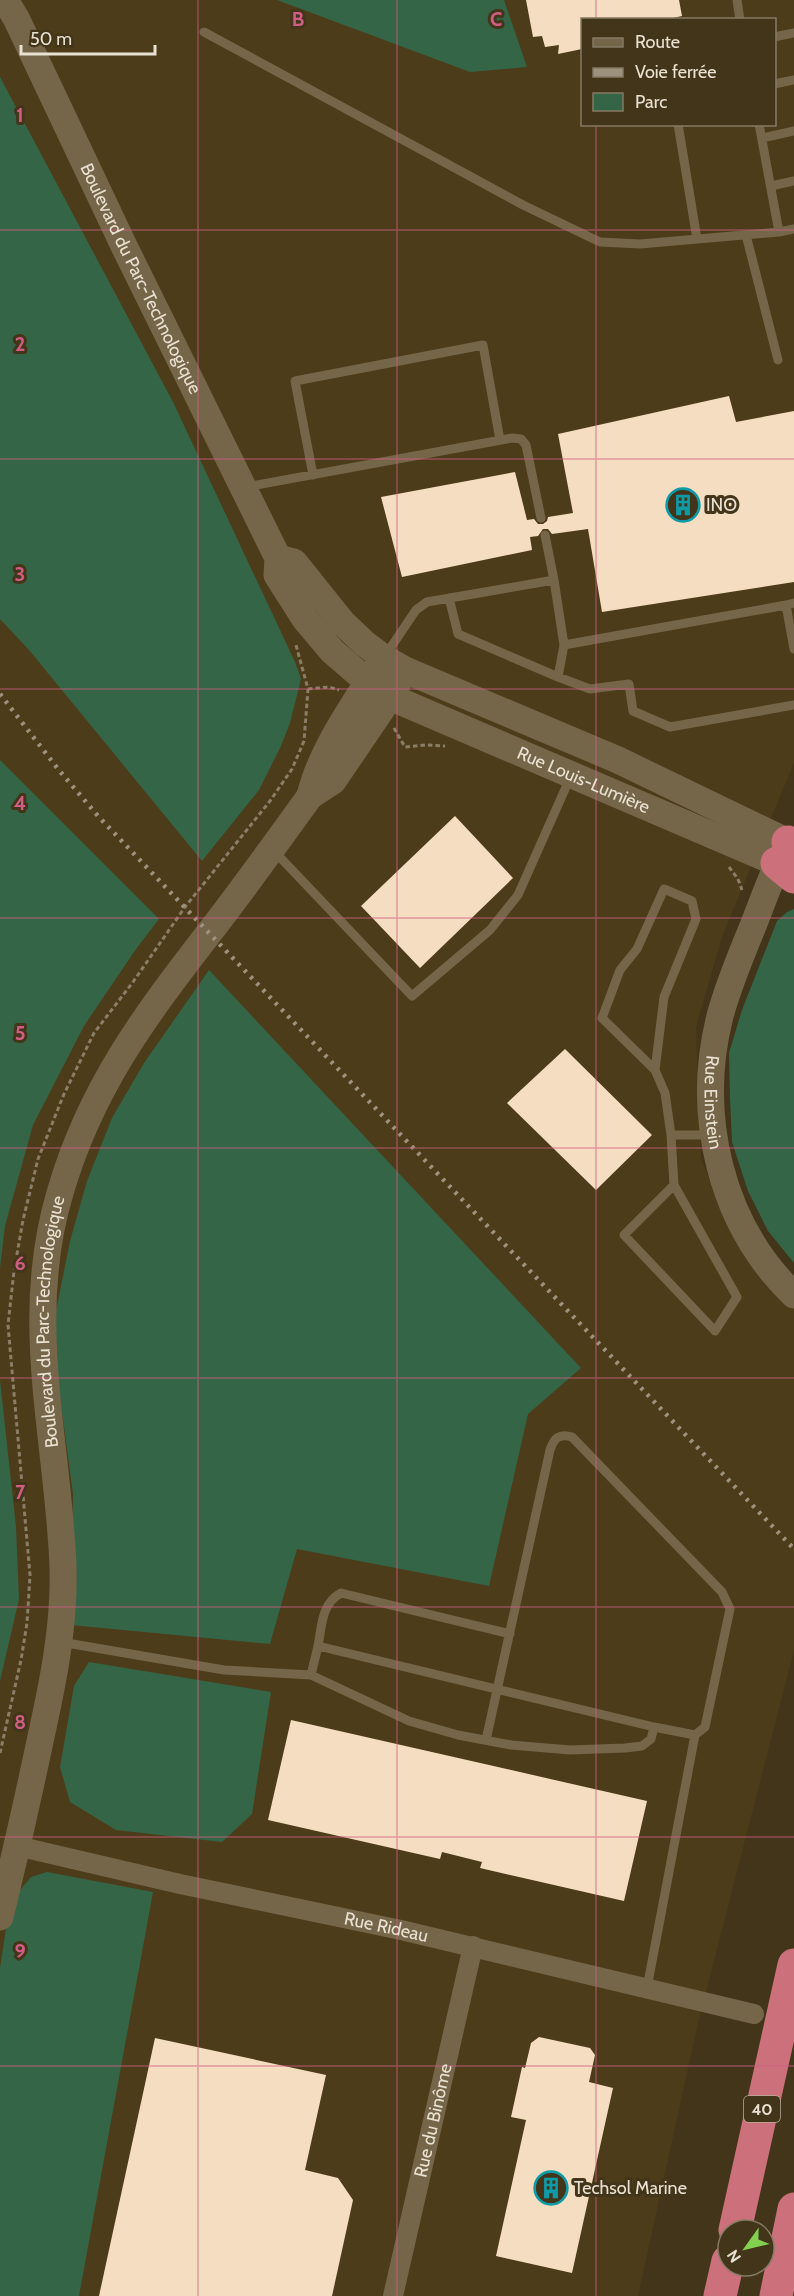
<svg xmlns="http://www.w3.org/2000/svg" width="794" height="2296" font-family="Cabin,sans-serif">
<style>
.built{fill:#4d3c19;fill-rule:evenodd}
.green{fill:#356547}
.building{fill:#f5ddc1}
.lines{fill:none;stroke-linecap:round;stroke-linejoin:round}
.path{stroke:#8a7e68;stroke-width:3;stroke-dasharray:4.5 3;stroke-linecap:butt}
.lane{stroke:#75664a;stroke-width:9}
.street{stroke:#75664a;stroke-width:20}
.secondary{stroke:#75664a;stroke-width:27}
.highway{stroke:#cc717b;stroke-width:33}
.rail{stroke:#9d927d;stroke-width:4.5;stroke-dasharray:3 6;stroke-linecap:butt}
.grid{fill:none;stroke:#d05e84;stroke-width:1.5;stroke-opacity:0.55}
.labels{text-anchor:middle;stroke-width:6;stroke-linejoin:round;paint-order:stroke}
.shield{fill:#43351a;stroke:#b7ad9a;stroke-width:1.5}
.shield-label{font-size:16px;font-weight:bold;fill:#e9e1d1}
.street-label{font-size:18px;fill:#e9e1d1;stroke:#43351a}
.poi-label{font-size:18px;fill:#e9e1d1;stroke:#43351a;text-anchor:start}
.grid-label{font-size:20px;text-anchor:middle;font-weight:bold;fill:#d05e84;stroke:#43351a;stroke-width:6;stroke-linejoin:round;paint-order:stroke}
</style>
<rect width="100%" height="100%" fill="#43351a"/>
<path class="built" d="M0 0H794V763L722 937 696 1027 701 1159 725 1217 794 1308V1650L698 2023 638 2296H0ZM582 20H774V124H582Z"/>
<path class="green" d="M277 0H504L527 67 470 72Z
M0 77 173 402 295 662 301 679 290 723 281 746 259 790 202 861 29 650 0 619Z
M0 760 159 919 136 949 84 1026 33 1125 5 1226 0 1268Z
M794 909V1263L768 1231 748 1191 732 1142 730 1098 729 1053 742 1010 777 921 787 912Z
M209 970 581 1368 528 1414 489 1586 297 1549 270 1644 71 1625 73 1494 57 1375 55 1316 70 1241 87 1181 112 1118 144 1063Z
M0 1380 16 1527 19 1599 0 1681Z
M89 1662 271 1692 252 1814 222 1842 116 1830 70 1802 60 1767 74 1686Z
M47 1872 153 1892 79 2296H0V1968L10 1902 31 1877Z"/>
<path class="building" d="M526 0H679L682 16 664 20H582V49L558 54 559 45 545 47 542 36 533 37Z
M729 396 736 422 794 411V582L602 612 588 529 552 534 548 529H543L538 536 530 537 532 550 402 577 381 497 515 472 527 520 534 519 538 524H543L547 521 548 517 573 513 558 434Z
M455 816 513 878 420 968 361 906Z
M565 1049 652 1135 596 1190 507 1103Z
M291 1720 647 1801 624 1901 480 1868 482 1862 442 1852 440 1859 268 1820Z
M539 2037 590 2048 595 2055 589 2082 613 2088 572 2273 496 2256 526 2120 511 2117 522 2067 525 2068 531 2043Z
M155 2038 326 2075 305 2170 338 2178 353 2200 332 2296H99Z"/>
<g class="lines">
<path class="path" d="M308 689 329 687 339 690
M394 728 405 747 426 745 445 746
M729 867 738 879 742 890
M0 1753 21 1660 27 1623 30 1575 8 1325 14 1271 23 1220 38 1159 64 1094 94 1033 133 982 185 907 270 801 292 769 304 741 308 689 296 645"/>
<path class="lane" d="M737 0 740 20
M204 32 523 205 600 242 640 244 779 232
M774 37 794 33
M774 84 794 80
M678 124 697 239
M759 124 779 232 794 229
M762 138 794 131
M771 186 794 181
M746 235 778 360
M313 475 295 381 483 345 500 440
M246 487 512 438 521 439 526 445 541 518
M545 535 554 580
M449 598 458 634 558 677 590 689 629 684 633 711 670 727 794 705
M794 603 786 605 794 649
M385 656 416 610 427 602 554 580 564 645 786 605
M558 677 564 645
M274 851 412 996 490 930 518 895 570 778
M655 1070 664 997 696 919 692 901 664 889 637 949 620 970 602 1018 655 1070 665 1093 671 1135H711
M671 1135 674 1185 624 1235 715 1331 737 1297 674 1185
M61 1642 224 1670 311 1675 409 1721 458 1735 511 1745 570 1750 625 1748 642 1746 651 1739 654 1727 318 1646 311 1675
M318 1646C322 1626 321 1604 341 1593L510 1634
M654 1727 695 1735
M486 1740 550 1450C554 1438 559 1433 572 1437L722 1592 730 1609 705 1727 695 1735 647 1988"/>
<g class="street">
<path id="s1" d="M17 1846 180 1884 401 1930 754 2014"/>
<path id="s2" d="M393 2296 473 1946"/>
</g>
<g class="secondary">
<path id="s3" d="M5 0 16 18 124 246 278 558 277 575 305 619 332 651 368 682 390 697 777 863"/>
<path id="s4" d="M278 558 294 562 342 622 364 643 384 658 405 670 618 760 788 842C774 869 764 898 753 926 741 955 728 986 720 1016 695 1115 720 1224 794 1295"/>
<path d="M310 796C321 750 352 708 377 668"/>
<path id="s5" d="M0 1917C14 1860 27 1803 39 1746 52 1687 65 1627 63 1566 58 1439 22 1320 60 1193 90 1089 144 1017 209 933 244 888 277 842 310 796L333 781 390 697 405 670"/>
</g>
<path class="highway" d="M788 842 794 845
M777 863 794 877
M735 2230 794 1965
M720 2296 728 2261
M776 2296 794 2209"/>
<path class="rail" d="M0 694 58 769 98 816 794 1549"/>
</g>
<path class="grid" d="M198 0V2296M397 0V2296M596 0V20M596 124V2296M0 230H794M0 459H794M0 689H794M0 918H794M0 1148H794M0 1378H794M0 1607H794M0 1837H794M0 2066H794"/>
<defs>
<symbol id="building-ring" viewBox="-11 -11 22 22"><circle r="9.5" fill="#43351a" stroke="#0f9aa8" stroke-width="1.5"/><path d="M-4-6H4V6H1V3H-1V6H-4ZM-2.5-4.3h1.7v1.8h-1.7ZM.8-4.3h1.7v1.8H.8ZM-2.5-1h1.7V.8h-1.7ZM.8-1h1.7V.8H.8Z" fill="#0f9aa8"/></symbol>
</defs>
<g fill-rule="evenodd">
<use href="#building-ring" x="664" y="486" width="38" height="38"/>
<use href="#building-ring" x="532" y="2169" width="38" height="38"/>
</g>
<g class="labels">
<rect class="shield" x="744" y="2096" width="36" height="26" rx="4.5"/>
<g class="shield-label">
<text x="762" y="2115">40</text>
</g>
<g class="street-label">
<text dy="6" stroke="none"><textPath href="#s3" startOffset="310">Boulevard du Parc-Technologique</textPath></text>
<text dy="6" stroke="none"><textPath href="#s3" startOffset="1017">Rue Louis-Lumière</textPath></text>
<text dy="6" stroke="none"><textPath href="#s4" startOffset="867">Rue Einstein</textPath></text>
<text dy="6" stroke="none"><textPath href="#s5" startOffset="603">Boulevard du Parc-Technologique</textPath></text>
<text dy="6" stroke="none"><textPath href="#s1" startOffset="378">Rue Rideau</textPath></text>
<text dy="6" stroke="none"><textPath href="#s2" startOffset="180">Rue du Binôme</textPath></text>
</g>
<g class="poi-label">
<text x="706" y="511">INO</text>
<text x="574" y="2194">Techsol Marine</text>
</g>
</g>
<g class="grid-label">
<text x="298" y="26">B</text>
<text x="496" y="26">C</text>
<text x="20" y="122">1</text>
<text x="20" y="351">2</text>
<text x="20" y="581">3</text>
<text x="20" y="810">4</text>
<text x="20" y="1040">5</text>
<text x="20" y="1270">6</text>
<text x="20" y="1499">7</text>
<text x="20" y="1729">8</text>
<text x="20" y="1958">9</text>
</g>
<rect x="581" y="18" width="195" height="108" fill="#43351a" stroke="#857a63" stroke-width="1.5"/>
<rect x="593" y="38" width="30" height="9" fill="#75664a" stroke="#857a63" stroke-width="1.5"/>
<text x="635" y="48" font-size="18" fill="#e9e1d1">Route</text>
<rect x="593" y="68" width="30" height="9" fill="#9d927d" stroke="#857a63" stroke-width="1.5"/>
<text x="635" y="78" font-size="18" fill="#e9e1d1">Voie ferrée</text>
<rect x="593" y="93" width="30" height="18" fill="#356547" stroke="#857a63" stroke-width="1.5"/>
<text x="635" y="108" font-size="18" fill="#e9e1d1">Parc</text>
<g transform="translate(746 2248) rotate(236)"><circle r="28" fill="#43351a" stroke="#857a63" stroke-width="1.5"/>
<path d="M0-4.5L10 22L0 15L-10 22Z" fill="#81d050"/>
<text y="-9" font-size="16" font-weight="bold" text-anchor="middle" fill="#e9e1d1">N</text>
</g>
<path d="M21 45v9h134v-9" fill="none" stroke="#e9e1d1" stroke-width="3"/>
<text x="30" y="45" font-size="18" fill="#e9e1d1" stroke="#43351a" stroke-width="4.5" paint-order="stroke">50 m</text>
</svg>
